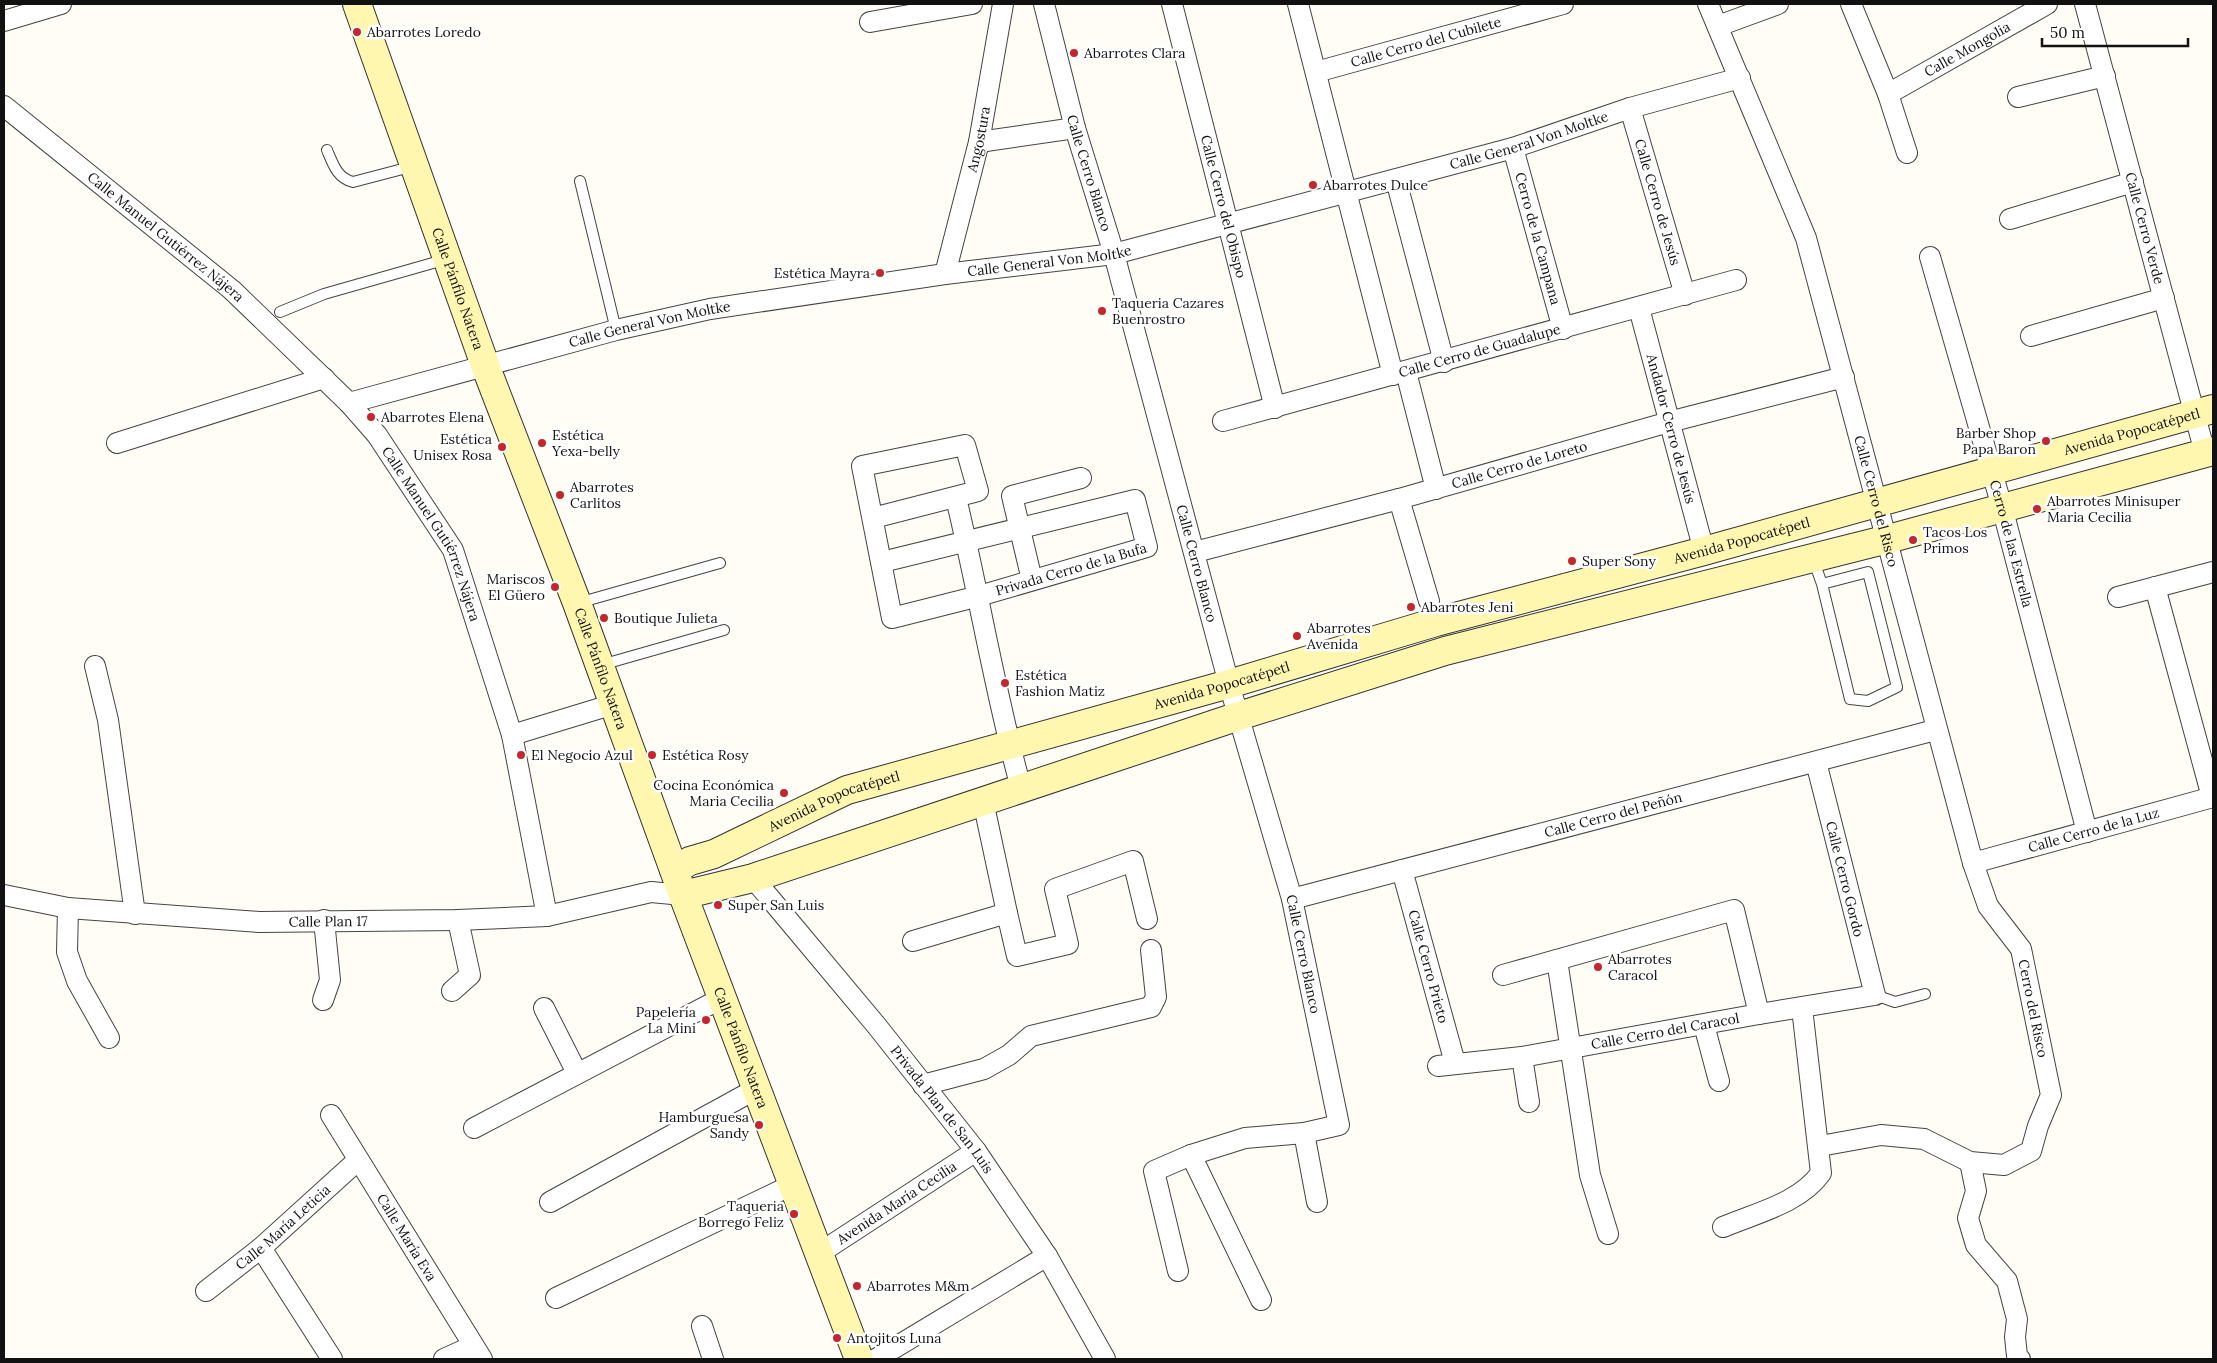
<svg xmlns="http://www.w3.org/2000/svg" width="2217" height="1363" font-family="Lora,serif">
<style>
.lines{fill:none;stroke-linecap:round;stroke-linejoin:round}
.lane-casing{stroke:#444;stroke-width:12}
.street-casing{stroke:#444;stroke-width:22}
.secondary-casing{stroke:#333;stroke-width:30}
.lane{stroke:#fff;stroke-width:10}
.street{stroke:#fff;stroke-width:20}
.secondary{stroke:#fff6b0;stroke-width:28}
.poi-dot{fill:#c4262e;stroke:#fff;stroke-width:2}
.labels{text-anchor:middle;stroke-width:5;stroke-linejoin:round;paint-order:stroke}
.poi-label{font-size:14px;fill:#111;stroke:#fff;text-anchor:start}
.street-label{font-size:14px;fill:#111;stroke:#fff}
</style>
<rect width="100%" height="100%" fill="#fffdf5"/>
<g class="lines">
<defs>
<path id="lane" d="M327 150C333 164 337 178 353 182L414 166
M580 181 616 330
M280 312 324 294 447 259
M1813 559 1822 584 1850 699 1868 701 1897 687 1868 572 1822 584
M578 603 720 563
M601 665 724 630
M1875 995 1895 1002 1925 994"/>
<g id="street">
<path id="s1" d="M1044 4 1075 128 1114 254 1229 684 1292 899 1339 1125 1304 1133 1245 1138 1191 1155 1154 1171 1178 1271"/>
<path id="s2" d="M1172 4 1275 408"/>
<path d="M1298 4 1393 375"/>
<path id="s3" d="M1708 4 1806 238 1973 863 1988 906 2021 949 2051 1095 2038 1126 2031 1151 2004 1165 1970 1162 1924 1139 1881 1135 1820 1146"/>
<path d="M1851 4 1888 94 1907 153"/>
<path id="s4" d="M2085 4 2205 453"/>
<path d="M4 21 61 4"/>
<path d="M870 22 972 4"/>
<path d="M1718 26 1778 4"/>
<path id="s5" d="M1316 72 1563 4"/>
<path id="s6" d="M1888 94 2047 4"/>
<path d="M2018 97 2105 76"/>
<path id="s7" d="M4 106 232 290 349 403 377 435 453 550 512 735 547 916"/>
<path id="s8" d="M1630 108 1685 295"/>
<path d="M979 142 1075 128"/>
<path id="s9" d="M1513 148 1563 329"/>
<path d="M1396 180 1444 362"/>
<path d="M2010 219 2133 182"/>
<path id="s10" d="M1930 257 2002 507 2087 832"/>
<path id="s11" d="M945 274 979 142 1003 4"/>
<path id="s12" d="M1639 308 1704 551"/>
<path d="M2031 336 2164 298"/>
<path d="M1406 372 1436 489"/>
<path id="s13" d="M349 403 616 330 710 309 945 274 1114 254 1513 148 1630 108 1740 78"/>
<path id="s14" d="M1223 421 1736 280"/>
<path d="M117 443 324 378"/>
<path d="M956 498C979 594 995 693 1021 788"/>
<path d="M1399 499 1429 601"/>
<path id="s15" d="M873 518 978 491 965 445 862 466 892 618 979 596 1147 547 1135 500 882 562"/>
<path id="s16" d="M1195 552 1399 499 1669 422 1844 377"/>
<path d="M1032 580 1012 496 1081 478"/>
<path d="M2155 587 2212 797"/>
<path d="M2118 597 2213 572"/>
<path d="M95 666 108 720 135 914"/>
<path d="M512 735 614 704"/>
<path d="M983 801 1007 913"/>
<path id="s17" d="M1973 863 2213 797"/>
<path id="s18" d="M1402 870 1455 1063"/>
<path id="s19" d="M753 878 876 1025 976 1151 1047 1256 1105 1359"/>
<path id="s20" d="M4 895 68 908 259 922 458 920 547 916 651 892 683 895"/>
<path id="s21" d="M1292 899 1935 730"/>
<path d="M68 908 67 952 77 981 109 1038"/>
<path d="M913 941 1007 913 1017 956 1068 944 1055 889 1133 861 1147 919"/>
<path d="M1557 960 1590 1175 1608 1234"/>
<path d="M1503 975 1734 910 1759 1014"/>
<path d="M452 991 470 975 458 920"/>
<path d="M323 1000 330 980 324 920"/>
<path d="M544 1008 577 1073"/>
<path d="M1704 1025 1719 1081"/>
<path d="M1522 1057 1529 1102"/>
<path id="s22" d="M1438 1066 1522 1057 1759 1014 1875 995 1816 762"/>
<path d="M923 1085 984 1069 1009 1055 1031 1036 1151 1007 1156 997 1151 950"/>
<path id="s23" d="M331 1115 482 1359"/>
<path d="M474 1128 722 998"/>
<path d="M1304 1133 1317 1202"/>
<path d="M1191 1155 1261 1300"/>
<path d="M1970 1162 1976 1191 1968 1218 1976 1245 2007 1281 2017 1319 2015 1337 2017 1356 2020 1359"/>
<path d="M550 1202 756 1089"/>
<path d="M1723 1227C1756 1213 1800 1203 1821 1173L1802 1008"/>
<path d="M261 1248 332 1359"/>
<path id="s24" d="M818 1254 976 1151"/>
<path id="s25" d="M206 1291 261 1248 357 1161"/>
<path d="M556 1298 792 1185"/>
<path d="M702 1326 713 1359"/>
<path d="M444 1359 473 1346"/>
<path d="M876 1359 1047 1256"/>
</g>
<g id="secondary">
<path id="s26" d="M357 4 485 365 577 603 683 895 859 1359"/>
<path id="s27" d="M674 870 690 861 714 854 847 790 1229 684 1436 622 1704 551 2213 409"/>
<path d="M683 895 753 878 1239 716 1445 651 1888 539 2213 451"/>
</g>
</defs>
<use href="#lane" class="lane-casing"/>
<use href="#street" class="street-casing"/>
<use href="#secondary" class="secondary-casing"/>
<use href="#lane" class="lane"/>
<use href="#street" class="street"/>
<use href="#secondary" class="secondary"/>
</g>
<g class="poi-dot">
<circle cx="357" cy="32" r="5"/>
<circle cx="1074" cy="53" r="5"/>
<circle cx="1313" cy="185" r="5"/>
<circle cx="880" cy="273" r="5"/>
<circle cx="1102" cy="311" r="5"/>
<circle cx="371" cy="417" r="5"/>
<circle cx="2046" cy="441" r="5"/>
<circle cx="542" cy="443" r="5"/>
<circle cx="502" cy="447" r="5"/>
<circle cx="560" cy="495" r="5"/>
<circle cx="2037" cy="509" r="5"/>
<circle cx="1913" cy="540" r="5"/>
<circle cx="1572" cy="561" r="5"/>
<circle cx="555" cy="587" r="5"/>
<circle cx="1411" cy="607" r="5"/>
<circle cx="604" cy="618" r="5"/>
<circle cx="1297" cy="636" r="5"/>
<circle cx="1005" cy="683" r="5"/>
<circle cx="521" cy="755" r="5"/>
<circle cx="652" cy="755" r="5"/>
<circle cx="784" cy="793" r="5"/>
<circle cx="718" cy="905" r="5"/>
<circle cx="1598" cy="967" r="5"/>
<circle cx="706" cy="1020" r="5"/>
<circle cx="759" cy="1125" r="5"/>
<circle cx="794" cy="1214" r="5"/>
<circle cx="857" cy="1286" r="5"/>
<circle cx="837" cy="1338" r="5"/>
</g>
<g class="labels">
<g class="poi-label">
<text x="367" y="37">Abarrotes Loredo</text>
<text x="1084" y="58">Abarrotes Clara</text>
<text x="1323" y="190">Abarrotes Dulce</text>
<text x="870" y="278" text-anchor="end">Estética Mayra</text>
<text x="1112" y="308">Taqueria Cazares<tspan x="1112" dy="16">Buenrostro</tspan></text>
<text x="381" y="422">Abarrotes Elena</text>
<text x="2036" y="438" text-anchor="end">Barber Shop<tspan x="2036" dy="16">Papa Baron</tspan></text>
<text x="552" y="440">Estética<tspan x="552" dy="16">Yexa-belly</tspan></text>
<text x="492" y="444" text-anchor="end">Estética<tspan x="492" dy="16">Unisex Rosa</tspan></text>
<text x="570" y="492">Abarrotes<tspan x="570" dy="16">Carlitos</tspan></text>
<text x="2047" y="506">Abarrotes Minisuper<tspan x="2047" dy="16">Maria Cecilia</tspan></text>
<text x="1923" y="537">Tacos Los<tspan x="1923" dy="16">Primos</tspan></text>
<text x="1582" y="566">Super Sony</text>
<text x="545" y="584" text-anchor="end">Mariscos<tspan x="545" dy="16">El Güero</tspan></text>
<text x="1421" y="612">Abarrotes Jeni</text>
<text x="614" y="623">Boutique Julieta</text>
<text x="1307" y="633">Abarrotes<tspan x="1307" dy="16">Avenida</tspan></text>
<text x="1015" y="680">Estética<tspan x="1015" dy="16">Fashion Matiz</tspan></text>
<text x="531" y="760">El Negocio Azul</text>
<text x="662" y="760">Estética Rosy</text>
<text x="774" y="790" text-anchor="end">Cocina Económica<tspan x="774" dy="16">Maria Cecilia</tspan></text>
<text x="728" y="910">Super San Luis</text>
<text x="1608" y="964">Abarrotes<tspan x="1608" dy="16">Caracol</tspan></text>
<text x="696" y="1017" text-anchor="end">Papelería<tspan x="696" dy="16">La Mini</tspan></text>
<text x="749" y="1122" text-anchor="end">Hamburguesa<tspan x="749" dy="16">Sandy</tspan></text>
<text x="784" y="1211" text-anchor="end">Taqueria<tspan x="784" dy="16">Borrego Feliz</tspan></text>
<text x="867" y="1291">Abarrotes M&amp;m</text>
<text x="847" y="1343">Antojitos Luna</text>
</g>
<g class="street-label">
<text dy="5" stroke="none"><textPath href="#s5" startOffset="114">Calle Cerro del Cubilete</textPath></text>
<text dy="5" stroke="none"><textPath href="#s6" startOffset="91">Calle Mongolia</textPath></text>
<text dy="5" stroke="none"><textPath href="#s11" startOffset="139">Angostura</textPath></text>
<text dy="5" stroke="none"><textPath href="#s13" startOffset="1211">Calle General Von Moltke</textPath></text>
<text dy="5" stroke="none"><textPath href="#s1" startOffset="175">Calle Cerro Blanco</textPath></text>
<text dy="5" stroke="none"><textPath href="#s8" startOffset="98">Calle Cerro de Jesús</textPath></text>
<text dy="5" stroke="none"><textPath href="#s2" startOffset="209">Calle Cerro del Obispo</textPath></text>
<text dy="5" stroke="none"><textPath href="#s4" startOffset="232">Calle Cerro Verde</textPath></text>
<text dy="5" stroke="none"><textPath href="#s7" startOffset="208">Calle Manuel Gutiérrez Nájera</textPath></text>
<text dy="5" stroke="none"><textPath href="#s9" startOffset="94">Cerro de la Campana</textPath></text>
<text dy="5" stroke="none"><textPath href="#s13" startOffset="716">Calle General Von Moltke</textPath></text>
<text dy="5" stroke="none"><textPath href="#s26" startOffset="302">Calle Pánfilo Natera</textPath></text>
<text dy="5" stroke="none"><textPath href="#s13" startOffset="311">Calle General Von Moltke</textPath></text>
<text dy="5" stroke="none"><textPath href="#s14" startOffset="266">Calle Cerro de Guadalupe</textPath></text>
<text dy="5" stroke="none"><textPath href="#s12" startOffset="125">Andador Cerro de Jesús</textPath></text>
<text dy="5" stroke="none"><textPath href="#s27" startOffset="1525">Avenida Popocatépetl</textPath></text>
<text dy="5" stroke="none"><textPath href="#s16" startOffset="336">Calle Cerro de Loreto</textPath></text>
<text dy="5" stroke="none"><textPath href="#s3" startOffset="526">Calle Cerro del Risco</textPath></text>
<text dy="5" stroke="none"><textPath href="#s7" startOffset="612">Calle Manuel Gutiérrez Nájera</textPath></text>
<text dy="5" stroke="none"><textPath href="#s27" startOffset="1120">Avenida Popocatépetl</textPath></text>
<text dy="5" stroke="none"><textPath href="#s10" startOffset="298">Cerro de las Estrella</textPath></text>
<text dy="5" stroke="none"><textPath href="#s1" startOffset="580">Calle Cerro Blanco</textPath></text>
<text dy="5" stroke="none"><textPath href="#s15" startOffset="602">Privada Cerro de la Bufa</textPath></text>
<text dy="5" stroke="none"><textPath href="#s26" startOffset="708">Calle Pánfilo Natera</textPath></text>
<text dy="5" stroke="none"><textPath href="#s27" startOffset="580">Avenida Popocatépetl</textPath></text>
<text dy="5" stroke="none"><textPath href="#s27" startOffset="175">Avenida Popocatépetl</textPath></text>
<text dy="5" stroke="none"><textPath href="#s21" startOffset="332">Calle Cerro del Peñón</textPath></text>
<text dy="5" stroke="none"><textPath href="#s17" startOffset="125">Calle Cerro de la Luz</textPath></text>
<text transform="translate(1845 879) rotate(76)" y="5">Calle Cerro Gordo</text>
<text dy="5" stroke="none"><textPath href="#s20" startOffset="326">Calle Plan 17</textPath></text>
<text dy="5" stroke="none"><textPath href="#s1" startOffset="985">Calle Cerro Blanco</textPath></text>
<text dy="5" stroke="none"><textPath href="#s18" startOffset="100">Calle Cerro Prieto</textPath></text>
<text dy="5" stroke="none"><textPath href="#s3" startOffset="1061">Cerro del Risco</textPath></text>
<text dy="5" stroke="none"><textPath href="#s22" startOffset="230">Calle Cerro del Caracol</textPath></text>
<text dy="5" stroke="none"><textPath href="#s26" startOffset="1112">Calle Pánfilo Natera</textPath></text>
<text dy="5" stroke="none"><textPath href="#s19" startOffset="299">Privada Plan de San Luis</textPath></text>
<text dy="5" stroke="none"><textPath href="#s24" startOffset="94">Avenida María Cecilia</textPath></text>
<text dy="5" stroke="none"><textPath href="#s25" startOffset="100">Calle María Leticia</textPath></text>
<text dy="5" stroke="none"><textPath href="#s23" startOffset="144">Calle María Eva</textPath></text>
</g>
</g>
<rect width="2217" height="1363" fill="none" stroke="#111111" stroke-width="10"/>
<path d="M2042 38v8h146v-8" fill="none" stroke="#111111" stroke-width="2.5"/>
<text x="2050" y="38" font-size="15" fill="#111111" stroke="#ffffff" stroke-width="4" paint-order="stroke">50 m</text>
</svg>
